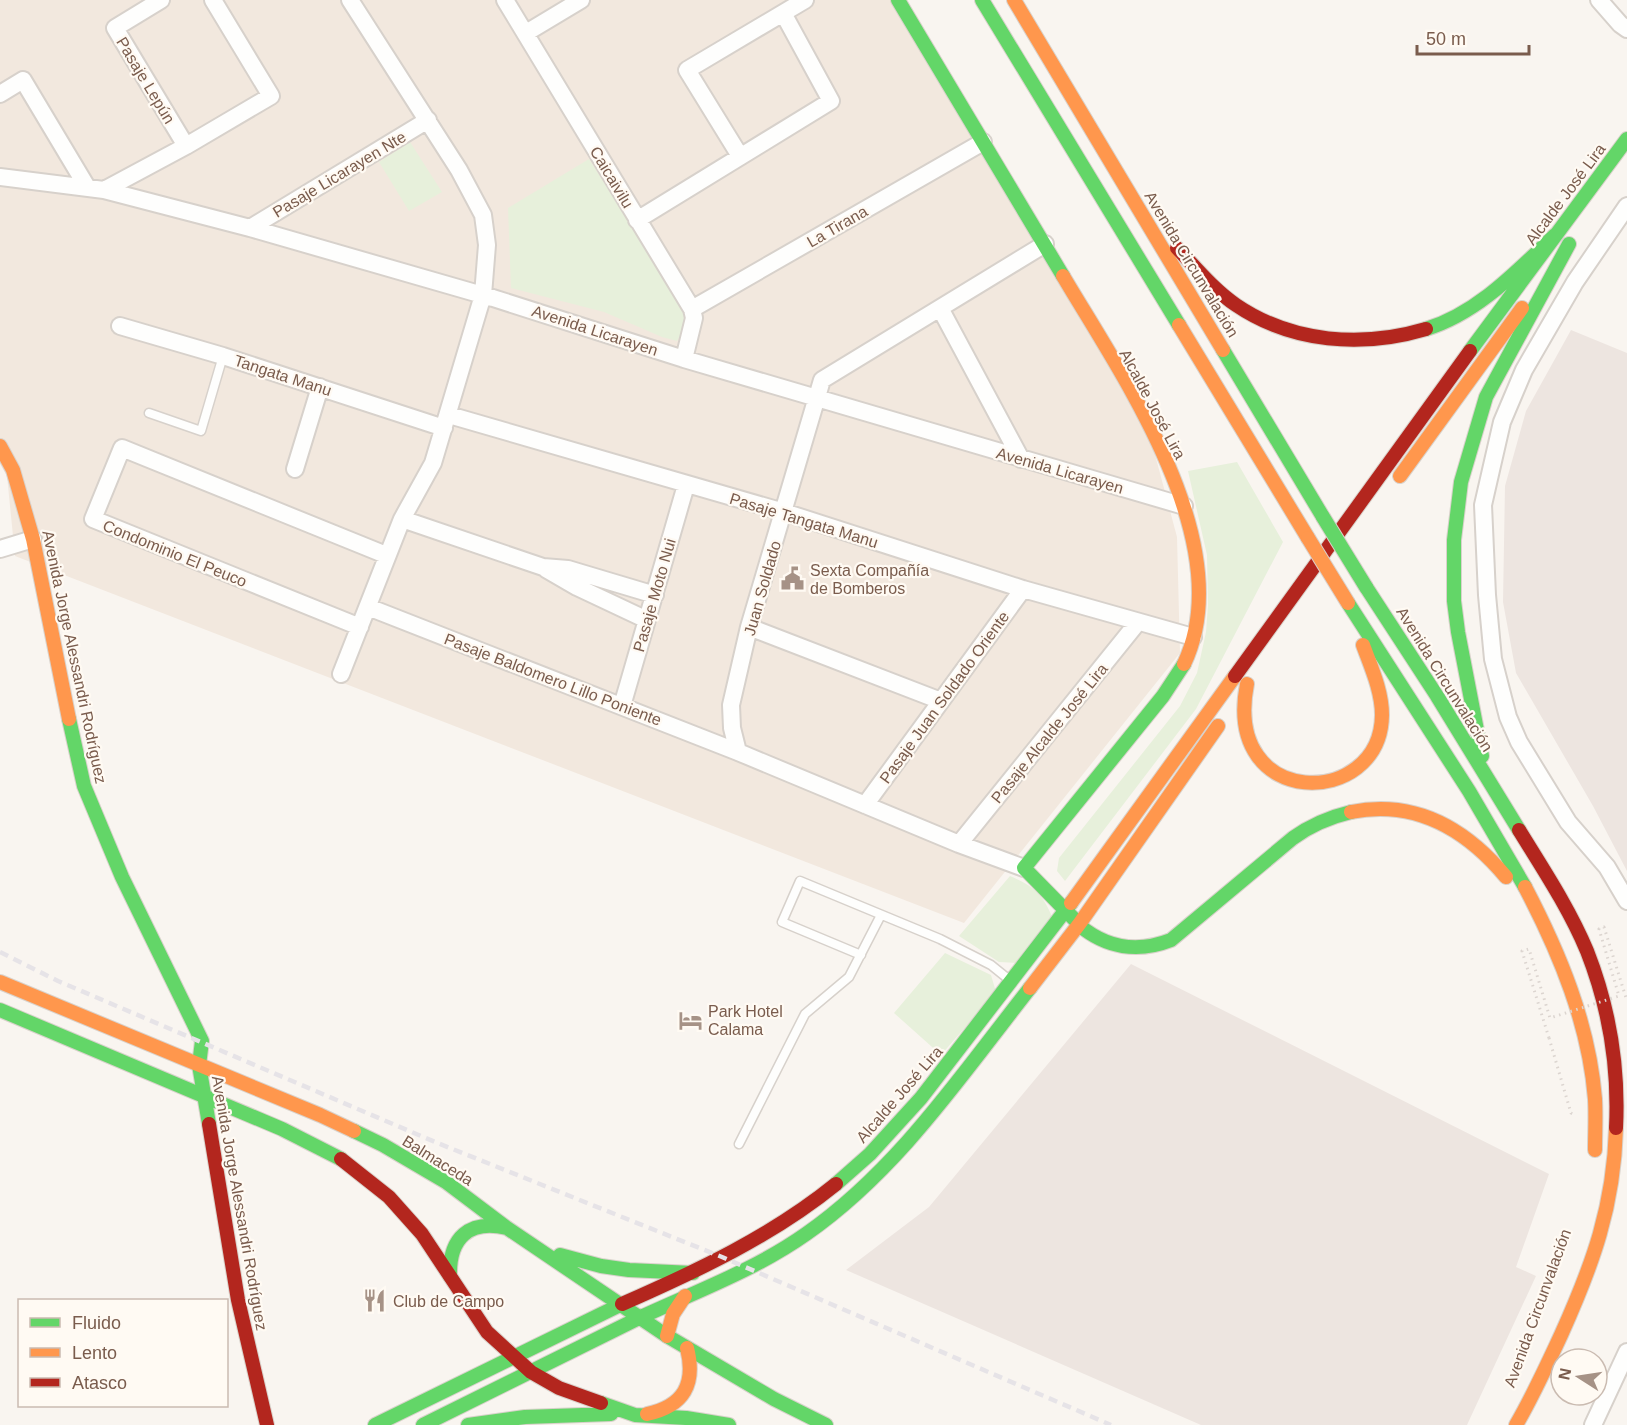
<svg xmlns="http://www.w3.org/2000/svg" width="1627" height="1425" font-family="Helvetica,sans-serif">
<style>
.residential{fill:#f2e8de}
.industrial{fill:#ede5e0}
.green{fill:#e7f0db}
.lines{fill:none;stroke-linecap:round;stroke-linejoin:round}
.lane-casing{stroke:#d7d1cb;stroke-width:11}
.street-casing{stroke:#d7d1cb;stroke-width:20}
.fast-casing{stroke:#d9d2cb;stroke-width:16}
.slow-casing{stroke:#d9d2cb;stroke-width:16}
.jam-casing{stroke:#d9d2cb;stroke-width:16}
.path{stroke:#dcd5d0;stroke-width:3;stroke-dasharray:1.5 4.5;stroke-linecap:butt}
.lane{stroke:#fefefd;stroke-width:8}
.street{stroke:#fefefd;stroke-width:16}
.fast{stroke:#63d668;stroke-width:14}
.slow{stroke:#ff974d;stroke-width:14}
.jam{stroke:#b3261e;stroke-width:14}
.rail{stroke:#e6e3e7;stroke-width:4.5;stroke-dasharray:9 6;stroke-linecap:butt}
.fast-bridge-casing{stroke:#dad1cc;stroke-width:16;stroke-linecap:butt}
.slow-bridge-casing{stroke:#dad1cc;stroke-width:16;stroke-linecap:butt}
.path-bridge{stroke:#dcd5d0;stroke-width:3;stroke-dasharray:1.5 4.5;stroke-linecap:butt}
.fast-bridge{stroke:#63d668;stroke-width:14}
.slow-bridge{stroke:#ff974d;stroke-width:14}
.labels{text-anchor:middle;stroke-width:4.5;stroke-linejoin:round;paint-order:stroke}
.street-label{font-size:16px;fill:#7a5c4d;stroke:#fffaf3}
.poi-label{font-size:16px;fill:#7a5c4d;stroke:#fffaf3;text-anchor:start}
</style>
<rect width="100%" height="100%" fill="#f9f5f0"/>
<path class="residential" d="M0 0H900L1145 417 1177 537 1180 653 964 923 15 556 7 476 0 464Z"/>
<path class="industrial" d="M1571 330 1627 353V871L1593 806 1516 673 1503 602 1505 486 1526 411Z
M1131 964 1549 1174 1516 1267 1536 1276 1467 1425H1201L846 1270 929 1207Z"/>
<path class="green" d="M410 142 442 192 409 211 379 162Z
M589 159 687 313 683 330 677 341 662 337 604 312 511 288 508 208Z
M1237 462 1283 542 1196 709 1065 881 1057 871 1059 858 1180 706 1197 673 1206 632 1208 605 1207 555 1188 471Z
M1010 876C1035 887 1043 894 1053 919L1018 963 999 962 959 936Z
M945 953 991 975 996 992 941 1055 894 1013Z"/>
<g class="lines">
<defs>
<path id="lane" d="M149 413 201 431 223 356
M861 955 782 922 800 881 940 939 991 965 1012 982
M739 1144 805 1014 849 977 881 915"/>
<path id="street" d="M161 0 115 28 186 146
M505 0 692 309 694 318 684 359
M1599 0 1620 24 1627 29
M526 33 581 0
M0 94 23 80 87 187
M740 156 687 70 805 0
M0 177 104 190 250 228 493 298 684 359 1184 506
M104 190 186 146 271 96 213 0
M1627 206 1575 282 1524 370 1502 422 1483 505 1487 595 1493 659 1508 717 1519 742 1568 822 1607 867 1627 901
M637 220 831 101 783 13
M250 228 428 120
M940 308 1021 459
M692 309 983 142
M120 326 223 356 444 428
M449 415 784 512 1023 589 1193 637
M295 469 320 387
M402 519 543 567 568 569 655 595
M0 549 33 539
M546 569 577 587 647 620
M368 607 738 752
M360 627 93 519 122 448 386 555
M749 627 941 701
M341 674 402 519 433 463 483 295 487 245 483 215 459 170 350 0
M622 706 686 485
M865 805 1023 589
M959 844 1138 622
M1024 868 959 844 738 752 732 728 731 705 749 627 822 380 1045 244
M1593 1425 1627 1352"/>
<path id="fast" d="M898 0 1063 276
M982 0 1179 325
M1426 329C1478 313 1517 271 1555 235
M1223 350 1323 517
M1470 351 1627 139
M1366 587 1437 696 1519 830
M1348 603 1469 791 1525 887
M69 719 84 786 122 877 202 1041 199 1065 209 1124
M1482 756 1458 632 1454 601V540L1461 482 1486 397 1569 244
M1076 921 1024 868 1163 696 1184 664
M1079 925C1106 948 1138 953 1171 940L1293 838C1311 825 1330 817 1351 812
M0 1010 282 1129 341 1159
M354 1131 383 1145 446 1182 507 1228 667 1336 774 1399 826 1425
M836 1184 870 1154 921 1098 1071 903
M560 1255 601 1266 629 1270 693 1273
M450 1276C449 1238 469 1219 507 1228
M639 1318C695 1292 755 1270 806 1234 898 1170 962 1074 1030 988
M601 1403 635 1415 686 1418 729 1425
M375 1425 622 1304
M423 1425 639 1318
M468 1425 525 1417 611 1414"/>
<path id="slow" d="M1014 0 1223 350
M1063 276C1122 376 1241 544 1184 664
M1179 325 1308 538
M0 446 13 470 33 539 69 719
M1400 476 1522 308
M1247 684C1222 811 1381 809 1382 715 1382 691 1371 667 1363 645
M1351 812C1416 799 1466 829 1506 877
M1525 887C1560 954 1589 1024 1595 1099 1596 1116 1595 1133 1595 1150
M1071 903 1235 676
M0 982 320 1115 354 1131
M1030 988 1080 923 1218 726
M667 1336 673 1314 685 1296
M647 1414C684 1406 696 1384 687 1348
M1516 1425C1533 1396 1547 1365 1561 1335 1593 1264 1614 1206 1616 1128"/>
<path id="jam" d="M1177 248C1196 268 1214 290 1236 305 1292 343 1362 348 1426 329
M1235 676 1470 351
M1519 830C1543 869 1569 908 1587 951 1609 1007 1619 1068 1616 1128
M209 1124 238 1300 267 1425
M341 1159 389 1197 422 1234 487 1332 531 1372 559 1388 601 1403
M622 1304C697 1271 772 1236 836 1184"/>
</defs>
<use href="#lane" class="lane-casing"/>
<use href="#street" class="street-casing"/>
<use href="#fast" class="fast-casing"/>
<use href="#slow" class="slow-casing"/>
<use href="#jam" class="jam-casing"/>
<path class="path" d="M1549 1038 1571 1113 1573 1114"/>
<use href="#lane" class="lane"/>
<use href="#street" class="street"/>
<use href="#fast" class="fast"/>
<use href="#slow" class="slow"/>
<use href="#jam" class="jam"/>
<path class="rail" d="M0 952 58 981 435 1142 722 1257 1111 1425"/>
<defs>
<path id="fast-bridge" d="M1323 517 1366 587"/>
<path id="slow-bridge" d="M1308 538 1348 603"/>
</defs>
<use href="#fast-bridge" class="fast-bridge-casing"/>
<use href="#slow-bridge" class="slow-bridge-casing"/>
<path class="path-bridge" d="M1549 1038 1522 951 1529 949 1550 1018 1619 996 1599 929 1604 927 1627 1001"/>
<use href="#fast-bridge" class="fast-bridge"/>
<use href="#slow-bridge" class="slow-bridge"/>
</g>
<defs>
<symbol id="civic-bare" viewBox="-9 -9 18 18"><path d="M-.6-6.5H3V-4.5H.6V-3L4-1V1h2V6H-6V1h2V-1L-.6-3ZM-1.2 2.5V6h2.4V2.5Z" fill="#a69286" stroke="#fffaf3" stroke-width="2.5" paint-order="stroke"/></symbol>
<symbol id="hotel-bare" viewBox="-9 -9 18 18"><path d="M-6-4.5h1.5V1H6V5H4.5V3h-9V5H-6ZM-4 0a1.8 1.8 0 1 1 3.6 0ZM.5 0V-2.5h3Q6-2.5 6 0Z" fill="#a69286" stroke="#fffaf3" stroke-width="2.5" paint-order="stroke"/></symbol>
<symbol id="restaurant-bare" viewBox="-9 -9 18 18"><path d="M-5-6h1v4h1v-4h1v4h1v-4h1v5L-1.5 .5V6h-2V.5L-5-1ZM5-6V6H3V1.5H1.5Q1.5-4 5-6Z" fill="#a69286" stroke="#fffaf3" stroke-width="2.5" paint-order="stroke"/></symbol>
</defs>
<g fill-rule="evenodd">
<use href="#civic-bare" x="776" y="562" width="33" height="33"/>
<use href="#hotel-bare" x="674" y="1004" width="33" height="33"/>
<use href="#restaurant-bare" x="358" y="1284" width="33" height="33"/>
</g>
<g class="labels">
<g class="street-label">
<text transform="translate(146 80) rotate(59)" y="6">Pasaje Lepún</text>
<text transform="translate(339 174) rotate(-31)" y="6">Pasaje Licarayen Nte</text>
<text transform="translate(612 177) rotate(59)" y="6">Caicaivilu</text>
<text transform="translate(1565 194) rotate(-53)" y="6">Alcalde José Lira</text>
<text transform="translate(837 226) rotate(-30)" y="6">La Tirana</text>
<text transform="translate(1192 264) rotate(59)" y="6">Avenida Circunvalación</text>
<text transform="translate(595 330) rotate(18)" y="6">Avenida Licarayen</text>
<text transform="translate(283 375) rotate(18)" y="6">Tangata Manu</text>
<text transform="translate(1153 404) rotate(62)" y="6">Alcalde José Lira</text>
<text transform="translate(1060 470) rotate(16)" y="6">Avenida Licarayen</text>
<text transform="translate(804 520) rotate(17)" y="6">Pasaje Tangata Manu</text>
<text transform="translate(175 553) rotate(22)" y="6">Condominio El Peuco</text>
<text transform="translate(762 588) rotate(-74)" y="6">Juan Soldado</text>
<text transform="translate(654 595) rotate(-74)" y="6">Pasaje Moto Nui</text>
<text transform="translate(75 657) rotate(78)" y="6">Avenida Jorge Alessandri Rodríguez</text>
<text transform="translate(553 679) rotate(21)" y="6">Pasaje Baldomero Lillo Poniente</text>
<text transform="translate(1445 679) rotate(58)" y="6">Avenida Circunvalación</text>
<text transform="translate(944 697) rotate(-54)" y="6">Pasaje Juan Soldado Oriente</text>
<text transform="translate(1049 733) rotate(-51)" y="6">Pasaje Alcalde José Lira</text>
<text transform="translate(899 1094) rotate(-49)" y="6">Alcalde José Lira</text>
<text transform="translate(438 1160) rotate(32)" y="6">Balmaceda</text>
<text transform="translate(240 1203) rotate(80)" y="6">Avenida Jorge Alessandri Rodríguez</text>
<text transform="translate(1537 1308) rotate(-70)" y="6">Avenida Circunvalación</text>
</g>
<g class="poi-label">
<text x="810" y="576">Sexta Compañía<tspan x="810" dy="18">de Bomberos</tspan></text>
<text x="708" y="1017">Park Hotel<tspan x="708" dy="18">Calama</tspan></text>
<text x="393" y="1307">Club de Campo</text>
</g>
</g>
<rect x="18" y="1299" width="210" height="108" fill="#fffaf3" stroke="#cabbb1" stroke-width="1.5"/>
<rect x="30" y="1318" width="30" height="9" fill="#63d668" stroke="#cabbb1" stroke-width="1.5"/>
<text x="72" y="1329" font-size="18" fill="#7a5c4d">Fluido</text>
<rect x="30" y="1348" width="30" height="9" fill="#ff974d" stroke="#cabbb1" stroke-width="1.5"/>
<text x="72" y="1359" font-size="18" fill="#7a5c4d">Lento</text>
<rect x="30" y="1378" width="30" height="9" fill="#b3261e" stroke="#cabbb1" stroke-width="1.5"/>
<text x="72" y="1389" font-size="18" fill="#7a5c4d">Atasco</text>
<g transform="translate(1579 1377) rotate(282)"><circle r="28" fill="#fffaf3" stroke="#cabbb1" stroke-width="1.5"/>
<path d="M0-4.5L10 22L0 15L-10 22Z" fill="#a69286"/>
<text y="-9" font-size="16" font-weight="bold" text-anchor="middle" fill="#7a5c4d">N</text>
</g>
<path d="M1417 45v9h112v-9" fill="none" stroke="#7a5c4d" stroke-width="3"/>
<text x="1426" y="45" font-size="18" fill="#7a5c4d" stroke="#fffaf3" stroke-width="4.5" paint-order="stroke">50 m</text>
</svg>
